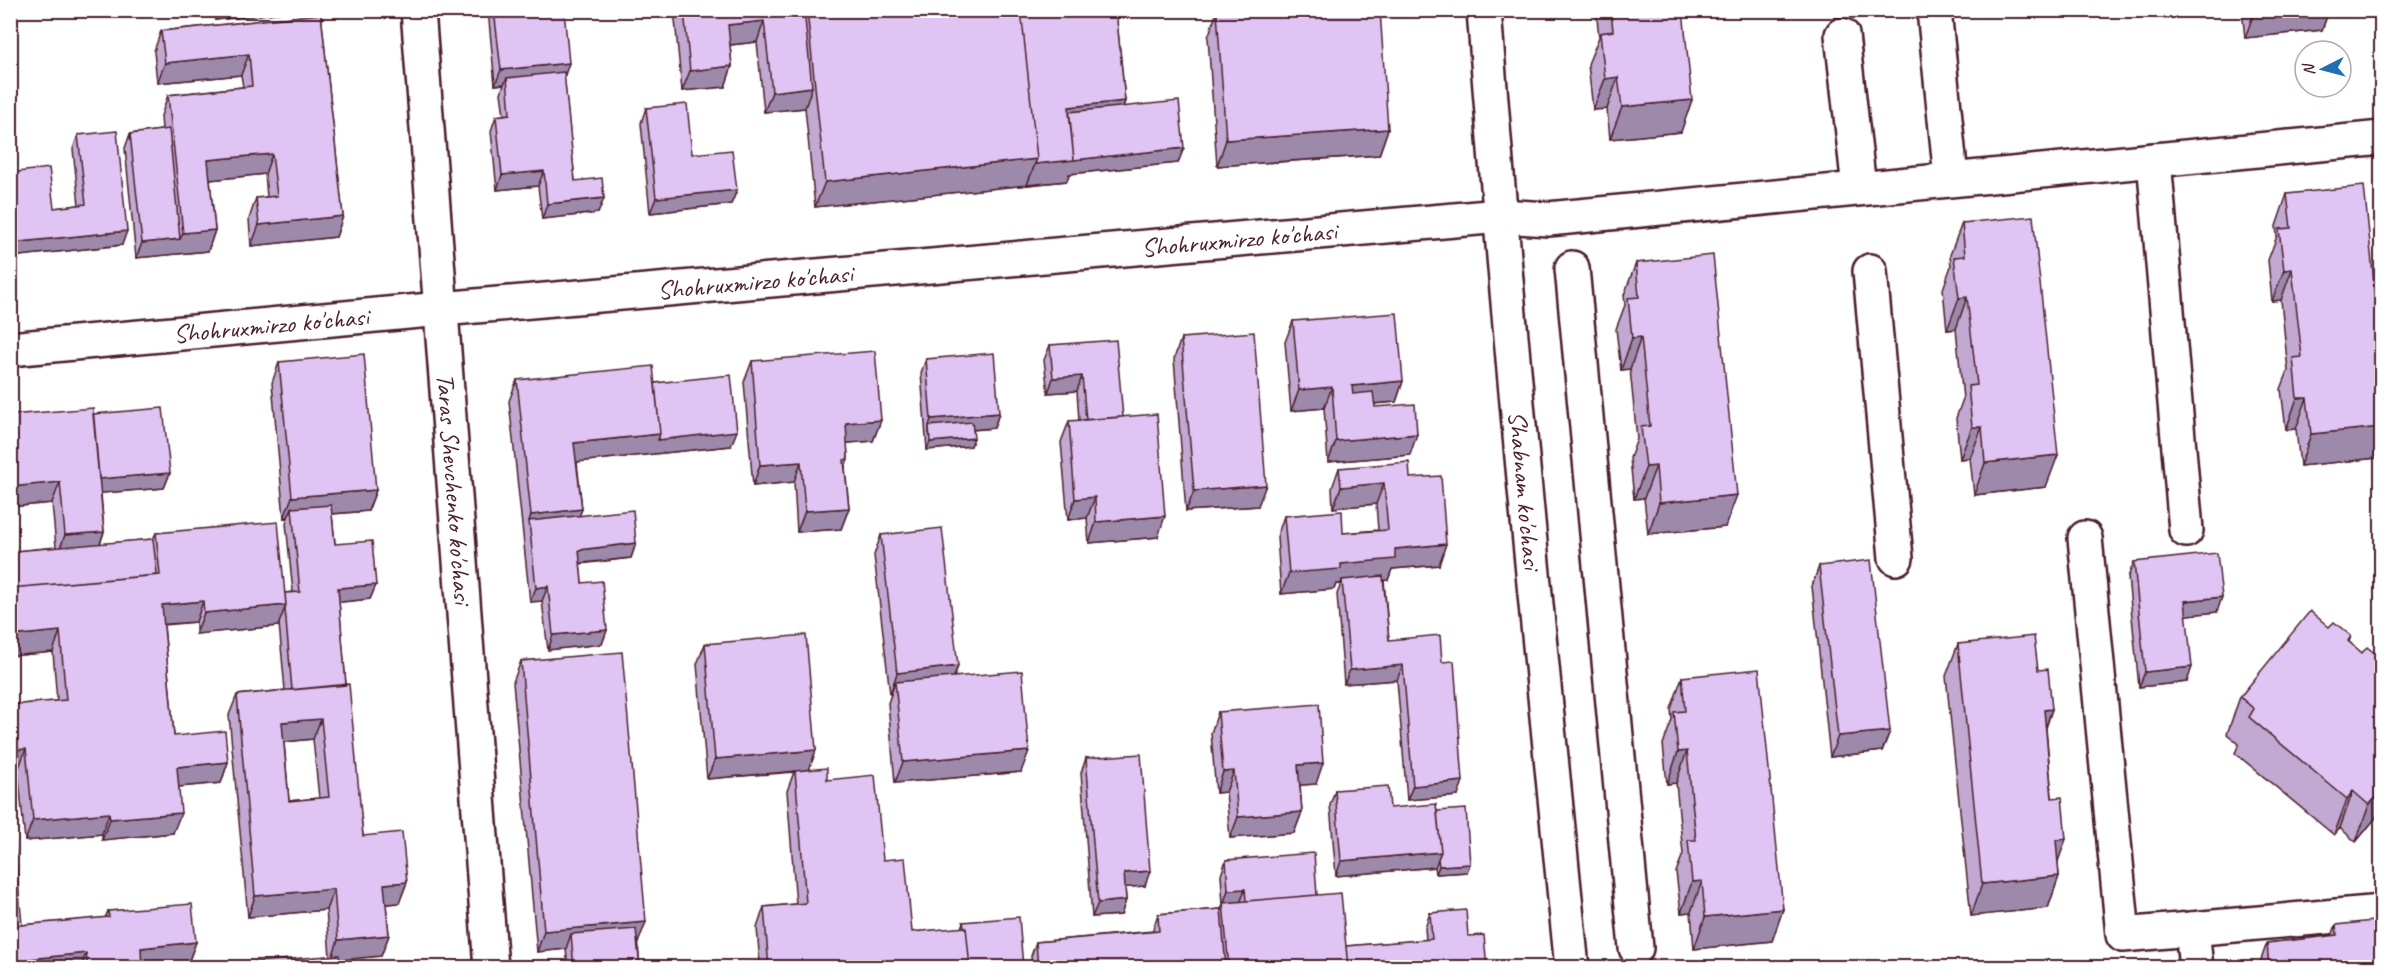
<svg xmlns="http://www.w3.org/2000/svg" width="2392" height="978" font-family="Caveat,sans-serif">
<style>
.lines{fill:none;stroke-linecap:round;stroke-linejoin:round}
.minor-casing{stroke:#4a1f2b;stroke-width:38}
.minor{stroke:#fff;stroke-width:33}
.wall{fill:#c1a9d2;stroke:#4a1f2b;stroke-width:1.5;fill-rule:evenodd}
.shaded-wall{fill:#9d8aab;stroke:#4a1f2b;stroke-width:1.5}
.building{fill:#e0c5f4;stroke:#4a1f2b;stroke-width:1.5;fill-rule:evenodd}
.labels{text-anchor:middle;stroke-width:6;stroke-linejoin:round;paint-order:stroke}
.street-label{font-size:26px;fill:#4a1f2b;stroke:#fff}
</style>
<rect width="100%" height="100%" fill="#fff"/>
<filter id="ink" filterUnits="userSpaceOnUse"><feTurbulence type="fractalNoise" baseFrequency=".0167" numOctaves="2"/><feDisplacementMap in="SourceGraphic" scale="12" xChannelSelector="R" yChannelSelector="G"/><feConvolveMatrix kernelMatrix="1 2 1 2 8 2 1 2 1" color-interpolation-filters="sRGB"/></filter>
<g filter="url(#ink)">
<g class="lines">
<defs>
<g id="minor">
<path id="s1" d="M418 10 491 968"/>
<path id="s2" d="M1484 10C1508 330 1540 649 1572 968"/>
<path d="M1934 10 1951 178"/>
<path d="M1842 35 1859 188"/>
<path d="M2154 160 2186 530"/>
<path d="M1572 268 1636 948"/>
<path d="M1870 271 1896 558"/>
<path id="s3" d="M10 349 441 309 1500 216 1548 219 2382 138"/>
<path d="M2085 538 2123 935 2382 912"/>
<path d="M2192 929 2196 968"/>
</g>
</defs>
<use href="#minor" class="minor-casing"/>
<use href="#minor" class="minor"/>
</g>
<path class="wall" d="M214 10H302L215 20Z
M488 10H564V77L575 181 604 198 598 213 542 219 538 186 497 190 491 131 496 116 504 115 501 93 504 84 495 85Z
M674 10H1116L1125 101 1123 107 1178 163 1069 174 1067 181 815 207 805 108 764 112 757 42 730 45 732 66 725 87 682 91Z
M1596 10H1683L1681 132 1610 139 1607 109 1593 110 1588 64 1599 37Z
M2242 10H2329L2322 30 2245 38Z
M1217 12 1388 129 1379 155 1217 166 1208 37Z
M321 14 343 216 336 237 251 246 249 219 256 198 267 197 265 174 210 180 215 230 208 251 136 258 125 148 130 134 162 130 161 116 168 95 243 87 241 75 157 83 154 51 161 31Z
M646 108 692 154 737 190 731 204 650 213 641 123Z
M78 135 122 245 10 257V173L54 208 79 205 73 149Z
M2287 194 2382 360V445L2377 458 2300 466 2296 429 2286 430 2281 389 2288 371 2281 300 2272 301 2268 260 2277 236 2276 226Z
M1962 223 2046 487 1974 495 1970 458 1960 459 1956 418 1963 399 1956 329 1947 330 1943 289 1951 266 1950 255Z
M1636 263 1725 527 1648 534 1644 498 1634 499 1630 458 1637 439 1630 369 1621 370 1616 329 1625 305 1624 295Z
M1293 321 1403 381 1396 402 1374 404 1375 407 1410 455 1328 462 1324 408 1291 411 1285 342Z
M1181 338 1258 506 1186 511 1174 359Z
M1050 345 1123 417 1158 537 1089 543 1087 518 1068 520 1061 442 1069 421H1079L1077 391 1048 393 1044 360Z
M926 359 999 413 994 428 973 430 971 446 927 450 921 373Z
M752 361 881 420 873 441 847 443 848 459 845 467 849 508 841 529 797 532 794 482 753 486 744 382Z
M279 362 376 490 368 511 332 514 335 544 376 585 370 599 339 602 346 685 363 836 407 882 399 903 386 904 389 935 381 956 339 960 340 968H229L231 964 330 956 326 910 248 917 229 715 237 695 285 690 279 624 278 626 196 634V622L164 625 174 736 228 762 221 783 178 787 173 833 102 840V834L25 841 18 770H10V705L57 701 53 652 10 656V519L15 551 56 547 52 503 10 507 93 414 170 473 164 488 101 493 104 532 100 544 153 539 156 533 285 593 293 592 286 523 288 517 284 518 272 383ZM313 739 319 798 289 801 284 742Z
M517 380 655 383 731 446 577 462 582 509 579 515 636 543 631 558 580 564 582 583 607 630 602 644 548 650 542 601 530 602 509 401Z
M1339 468 1410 478 1439 565 1392 569 1388 580H1384L1389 640 1442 662 1458 796 1407 800 1397 680 1344 684 1337 594 1341 584H1336L1334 589 1281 594 1277 537 1284 516 1343 533 1378 530 1376 504 1333 508 1332 488Z
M881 535 958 666 954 677 1021 772 895 783 888 703 891 694H890L874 555Z
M2134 562 2217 612 2186 615 2187 682 2139 687 2128 577Z
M1819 566 1890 731 1882 751 1830 757 1812 586Z
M2329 627 2351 636 2349 642 2362 653 2382 659V810L2356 842 2340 828 2334 835 2235 753 2239 744 2227 734 2240 697Z
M705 644 816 750 809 769 827 780 883 860 912 932 961 928 963 922 1023 968H717L760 964 757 928 764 907 796 904 787 791 794 772 707 779 697 664Z
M1958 644 2038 670 2052 709 2046 728 2059 876 2048 908 1971 916 1946 676Z
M521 661 638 943 640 968H568L566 949 537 952 513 682Z
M1682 677 1783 909 1772 941 1694 949 1691 912 1681 913 1676 872 1683 854 1676 783 1667 784 1663 744 1672 720 1671 709Z
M1218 712 1316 784 1300 785 1302 812 1294 833 1230 838 1226 792 1216 793 1211 733Z
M1086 758 1145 886 1125 887 1126 900 1121 915 1092 917 1081 773Z
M1335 790 1390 808 1437 811 1467 872 1436 874 1435 867 1336 876 1330 805Z
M1226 860 1317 895 1346 946 1426 940 1425 928 1430 913 1468 936 1487 968H1032L1031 956 1036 942 1153 931V929L1158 914 1221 909 1223 904 1221 875Z
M108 911 196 942 188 963 142 967 10 968 22 925 105 918Z
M2336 925 2382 968H2258L2267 943 2332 936Z"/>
<path class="shaded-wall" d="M219 10H302L215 20Z
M2255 10H2329L2322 30 2245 38Z
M764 21 757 42 720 46 728 25Z
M249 54 241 75 157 83 165 63Z
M569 63 564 78H507L504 84 495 85 501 70Z
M732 66 725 87 682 91 690 71Z
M1618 77 1607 109 1593 110 1605 79Z
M812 87 805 108 764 112 772 92Z
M1692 100 1681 132 1610 139 1622 107Z
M1125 101 1118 121 1068 127 1069 107Z
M1388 129 1379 155 1217 166 1226 140Z
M1184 148 1178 163 1069 174 1067 181 1027 185 1035 164Z
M272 154 265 174 201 181 208 160Z
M1037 159 1027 185 815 207 825 182Z
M544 171 538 186 497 190 502 175Z
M737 190 731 204 650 213 656 198Z
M604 198 598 213 542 219 547 204Z
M343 216 336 237 251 246 259 225Z
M215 230 208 251 136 258 142 243 180 239 183 233Z
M127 231 122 245 10 257V243Z
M2292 269 2281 300 2272 301 2284 270Z
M1967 297 1956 329 1947 330 1959 298Z
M1641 337 1630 369 1621 370 1632 338Z
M1082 376 1077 391 1048 393 1053 378Z
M1403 381 1396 402 1345 406 1352 386Z
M1332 387 1324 408 1291 411 1299 390Z
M2297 398H2307L2296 429 2286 430Z
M999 413 994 428 929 433V426L931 419Z
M881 420 873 441 838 444 846 423Z
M1972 427H1982L1970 458 1960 459Z
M2382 427V445L2377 458 2300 466 2311 434Z
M737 431 731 446 567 463 574 443 660 434Z
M1417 434 1410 455 1328 462 1336 441Z
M974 438 971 446 927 450 930 442Z
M2058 455 2046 487 1974 495 1985 463Z
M801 462 794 482 753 486 760 465Z
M1656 466 1644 498 1634 499 1646 467Z
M170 473 164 488 91 494 97 479Z
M60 482 52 503 10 507V487Z
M1384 483 1376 504 1333 508 1341 487Z
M1266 485 1258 506 1186 511 1194 491Z
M376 490 368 511 293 517 292 508 288 517 284 518 292 497Z
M1737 495 1725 527 1648 534 1659 503Z
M1095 497 1087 518 1068 520 1075 499Z
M849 508 841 529 797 532 805 511Z
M582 509 574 530 529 521 531 515Z
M1165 516 1158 537 1089 543 1096 522Z
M104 532 97 552 57 556 65 535Z
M636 543 631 558 573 564 579 550Z
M1446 544 1439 565 1392 569 1388 580 1343 584 1342 580 1341 584H1336L1334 589 1281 594 1289 573 1341 564 1395 549Z
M376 585 370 599 332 603 338 588Z
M548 586 542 601 530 602 536 588Z
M2222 597 2217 612 2180 616 2185 601Z
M203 601 196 622 155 625 162 605Z
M286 605 278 626 196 634 204 613Z
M607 630 602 644 548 650 553 635Z
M60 631 53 652 10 656V636Z
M1403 665 1397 680 1344 684 1350 670Z
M958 666 950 687 895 682 891 694H890L897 673Z
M2192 667 2187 682 2139 687 2145 672Z
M2052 709 2041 741 2044 710Z
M321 719 313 739 275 743 282 722Z
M1890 731 1882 751 1830 757 1838 736Z
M26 749 18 770H10V757L13 750Z
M816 750 809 770 707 779 715 759Z
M1029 751 1021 772 895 783 903 762Z
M1687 751 1676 783 1667 784 1678 752Z
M228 762 221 783 169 788 177 767Z
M1323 763 1316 784 1291 786 1298 765Z
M1234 771 1226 792 1216 793 1223 772Z
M1463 781 1458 796 1407 800 1413 786Z
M2382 790V810L2356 842 2369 805Z
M2353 791 2340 828 2334 835 2347 799Z
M1302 812 1294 833 1230 838 1238 817Z
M109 813 102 834 25 841 33 820Z
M181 813 173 833 102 840 110 819Z
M2066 839 2055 870 2056 840Z
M1441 852 1435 867 1336 876 1341 861Z
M1470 864 1467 872 1436 874 1439 866Z
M1150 871 1145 886 1119 888 1124 873Z
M2059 876 2048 908 1971 916 1982 884Z
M1702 881 1691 912 1681 913 1692 882Z
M407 882 399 903 376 905 384 884Z
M334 889 326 910 248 917 255 896Z
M1245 889 1240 904 1223 905 1228 890Z
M1126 900 1121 915 1092 917 1098 903Z
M1783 909 1772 941 1694 949 1705 917Z
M646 922 638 943 571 934 566 949 537 952 544 931Z
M389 935 381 956 331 961 338 940Z
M196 942 188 963 141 968V948Z
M86 953 81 968H27L30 959Z"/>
<path class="building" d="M494 10H564L569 63 501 70Z
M684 10H804L812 87 772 92 764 21 728 25 732 66 690 71Z
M807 10H1021L1037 159 825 182Z
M1021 10H1116L1125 101 1069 107 1074 160 1035 164 1037 159Z
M1235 10H1380L1388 129 1226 140 1217 12Z
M1611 10H1683L1692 100 1622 107 1618 77 1605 79 1600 33 1613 31Z
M321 14 343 216 259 225 256 198 277 196 272 154 208 160 215 230 183 233 168 95 252 86 249 54 165 63 161 31Z
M564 72 575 181 602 178 604 198 547 204 544 171 502 175 496 116 510 114 507 78Z
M1179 101 1184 148 1074 160 1069 112Z
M687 104 692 154 732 150 737 190 656 198 646 108Z
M169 129 180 239 142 243 130 134Z
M117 131 127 231 10 243V173L49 168 54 208 86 204 78 135Z
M2364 186 2382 360V427L2311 434 2307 398H2297L2293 358 2302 357 2292 269 2284 270 2279 229 2291 228 2287 194Z
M2033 216 2058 455 1985 463 1982 427H1972L1968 386 1977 385 1967 297 1959 298 1954 257 1965 256 1962 223Z
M1713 255 1737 495 1659 503 1656 466 1646 467 1641 427 1650 426 1641 337 1632 338 1628 298 1639 297 1636 263Z
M1397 313 1403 381 1352 386 1353 394 1373 392 1375 407 1415 404 1417 434 1336 441 1332 387 1299 390 1293 321Z
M1254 332 1266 485 1194 491 1181 338Z
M1116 340 1123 417 1086 420 1082 376 1053 378 1050 345Z
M875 351 881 420 846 423 848 459 844 460 849 508 805 511 801 462 760 465 752 361Z
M994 353 999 413 931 419 926 359Z
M364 354 376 490 292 497 279 362Z
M653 366 660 434 574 443 582 509 531 515 517 380Z
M731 375 737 431 658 440 660 434 655 383Z
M93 408 104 532 65 535 60 482 10 487V415Z
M163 408 170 473 99 479 93 414Z
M1157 414 1165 516 1096 522 1095 497 1075 499 1069 421Z
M972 422 974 438 930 442 929 426Z
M1409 462 1410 478 1441 476 1446 544 1395 549V559L1341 564V569L1289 573 1284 516 1342 511 1343 533 1388 530 1384 483 1341 487 1339 468Z
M331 505 335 544 372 541 376 585 338 588 346 685 292 690 285 609 286 605 285 593 300 592 292 508Z
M633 510 636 543 579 550 582 583 602 581 607 630 553 635 548 586 536 588 529 521Z
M10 519H12L15 551 153 539 157 575 10 588Z
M278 522 286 605 204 613 203 601 162 605 174 736 225 731 228 762 177 767 181 813 110 819 109 813 33 820 26 749 13 750 10 723V705L66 700 60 631 10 636V588L160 575 156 533Z
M942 528 958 666 897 673 881 535Z
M2217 553 2222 597 2185 601 2192 667 2145 672 2134 562Z
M1871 560 1890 731 1838 736 1819 566Z
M1383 576 1389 640 1440 635 1442 662 1454 661 1463 781 1413 786 1403 665 1350 670 1342 580Z
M2310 611 2329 627 2334 622 2351 636 2348 641 2362 653 2367 647 2382 659V790L2369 805 2353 791 2347 799 2249 717 2254 709 2240 697Z
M806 635 816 750 715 759 705 644Z
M2034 636 2038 670 2048 669 2052 709 2044 710 2052 798 2062 797 2066 839 2056 840 2059 876 1982 884 1958 644Z
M622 652 646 922 544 931 521 661Z
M1759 669 1783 909 1705 917 1702 881 1692 882 1688 840H1696L1687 751 1678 752 1674 712 1685 711 1682 677Z
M1022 671 1029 751 903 762 895 682Z
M349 684 363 836 402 832 407 882 384 884 389 935 338 940 334 889 255 896 237 695ZM321 719 329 797 289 801 282 722Z
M1319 704 1323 763 1298 765 1302 812 1238 817 1234 771 1223 772 1218 712Z
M1141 754 1150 871 1124 873 1126 900 1098 903 1086 758Z
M827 768V780L875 775 883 860 905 858 912 932 966 927 970 968H769L764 907 806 903 795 771Z
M1388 786 1390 808 1436 804 1441 852 1341 861 1335 790Z
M10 792 22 925 10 926Z
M1466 809 1470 864 1439 866 1438 859 1441 852 1437 811Z
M1314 853 1317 895 1246 901 1245 889 1228 890 1226 860Z
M1341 893 1348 968H1229L1223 903Z
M192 904 196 942 141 948 142 968H88L86 953 30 959 31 968H10V926L109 917 108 911Z
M1221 909 1226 968H1038L1036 942 1159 931 1158 914Z
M1466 910 1468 936 1484 935 1487 968H1348L1346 946 1432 939 1430 913Z
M1019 917 1023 968H970L966 927H964L963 922Z
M2382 920V968H2269L2267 943 2337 935 2336 925Z
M636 929 640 968H574L571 934Z
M339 955 340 968H231V964Z
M767 963V968H717Z"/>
</g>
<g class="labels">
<g class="street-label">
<text dy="9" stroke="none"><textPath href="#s3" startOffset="1234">Shohruxmirzo ko'chasi</textPath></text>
<text dy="9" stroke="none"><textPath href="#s3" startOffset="748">Shohruxmirzo ko'chasi</textPath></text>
<text dy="9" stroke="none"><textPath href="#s3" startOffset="262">Shohruxmirzo ko'chasi</textPath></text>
<text dy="9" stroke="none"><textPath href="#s1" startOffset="480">Taras Shevchenko ko'chasi</textPath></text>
<text dy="9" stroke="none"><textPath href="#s2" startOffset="482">Shabnam ko'chasi</textPath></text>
</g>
</g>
<rect width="2392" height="978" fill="none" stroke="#fff" stroke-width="36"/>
<rect x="18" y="18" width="2356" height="942" fill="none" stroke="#4a1f2b" stroke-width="2" filter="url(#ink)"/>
<g transform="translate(2323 69) rotate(264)"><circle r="28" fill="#ffffff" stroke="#b7a5aa" stroke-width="1.5"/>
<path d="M0-4.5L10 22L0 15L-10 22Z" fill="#1f6fb2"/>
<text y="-9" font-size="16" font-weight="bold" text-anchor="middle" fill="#4a1f2b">N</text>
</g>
</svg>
